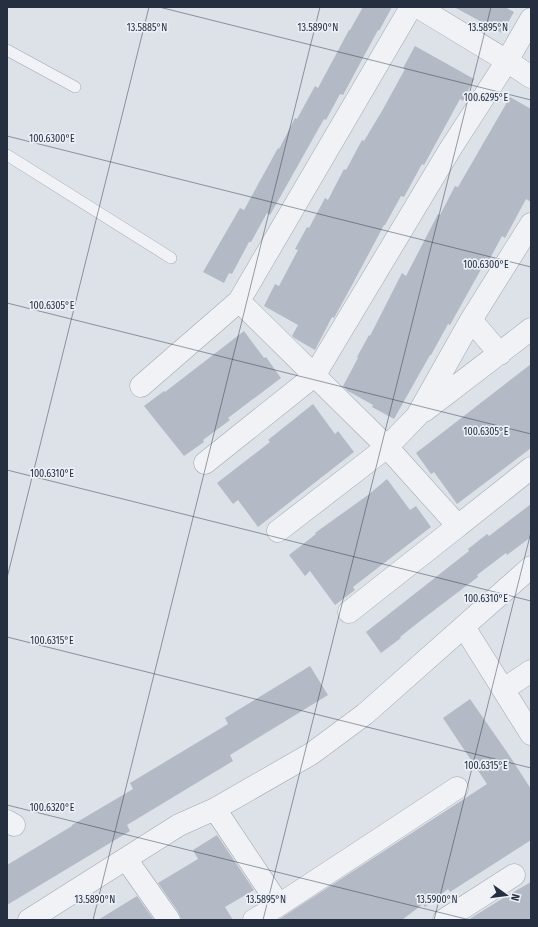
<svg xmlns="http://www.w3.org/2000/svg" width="538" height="927" font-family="'Fira Sans Condensed',sans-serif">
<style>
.building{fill:#b4bac5}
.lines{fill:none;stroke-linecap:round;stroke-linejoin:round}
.service-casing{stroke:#a2a8b2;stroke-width:12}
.minor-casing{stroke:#a2a8b2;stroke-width:23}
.service{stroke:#f0f2f6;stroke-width:11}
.minor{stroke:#f0f2f6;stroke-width:22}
.ticks{fill:none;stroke:#252f40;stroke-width:1;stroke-opacity:0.45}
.ticks-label{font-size:10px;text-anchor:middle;fill:#252f40;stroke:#ecf0f6;stroke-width:3.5;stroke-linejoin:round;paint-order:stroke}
</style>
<rect width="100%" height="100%" fill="#dde1e8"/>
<path class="building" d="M363 7H392L379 31 378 30 343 95 340 94 326 120 324 119 270 215 267 213 251 242H249L232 274 229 273 224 283 203 272 240 208 244 210 278 148 279 149 295 118 297 119 315 86 318 88 349 30H350Z
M454 7H505L514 12 502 33Z
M415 46 474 79 463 101 460 99 424 165 422 164 404 197 401 196 385 225H384L351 287 334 318 332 317 315 350 296 339 292 336 298 325 264 306 275 284 279 286 298 250 295 249 307 227 309 228 325 198 328 200 344 169 346 170 362 140 364 141 382 111 405 69 403 68Z
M510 97 531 109V202L526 199 505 238 502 236 486 266 484 264 450 325 448 324 431 355H430L394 419 372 407 373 405 348 391 343 386 358 358 357 357 369 335 370 336 402 273 406 276 438 214 440 215 455 186 458 187Z
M244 331 264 358 266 357 281 378 228 418 230 420 203 440 204 442 184 456 144 406 164 391 165 392Z
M531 364V448L457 504 434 472 431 474 416 453Z
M313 404 335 434 338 431 354 452 258 527 238 500 233 504 217 483 270 442 268 440Z
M387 479 410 510 416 506 431 527 353 587 355 590 335 605 310 571 305 576 289 555 316 534 315 533 368 495Z
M531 504V537L507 555 506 553 477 575 478 577 424 618 400 637 401 638 381 653 366 632 469 551 468 549 487 534 489 536Z
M310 666 328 695 230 755 233 761 127 825 130 831 7 905V865L72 826V825L133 789 130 783 228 724 225 718Z
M470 699 509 755 531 789V840L450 892 448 889 425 907 423 904 402 920H278L487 784 443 718Z
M217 835 254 890 225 907 233 920H181L179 913 158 883 198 859 193 850Z
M531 882V920H468L500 900Z
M137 896 154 920H98Z"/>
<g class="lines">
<defs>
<path id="service" d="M7 50 75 87
M7 155 171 258"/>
<path id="minor" d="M418 7 507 61 531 77
M471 320 500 354
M141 386 239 301
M424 411 531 329
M205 463 314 376 449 151 507 61 531 19
M458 526 531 468
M278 531 387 447 417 416 471 320 531 224
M349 612 458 526 387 447 239 301 411 7
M464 627 531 734
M504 689 531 671
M215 809 279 905
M7 821 14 825
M126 859 169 920
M29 920 179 825 215 809 311 754 365 714 531 567
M254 920 279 905 457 788
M444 920 514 875"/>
</defs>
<use href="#service" class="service-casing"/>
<use href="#minor" class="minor-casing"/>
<use href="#service" class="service"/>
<use href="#minor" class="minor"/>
</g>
<path class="ticks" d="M159 7 531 100M7 136 531 267M7 303 531 434M7 470 531 601M7 578 149 7M7 637 531 768M7 805 470 920M93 920 320 7M263 920 491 7M434 920 531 532"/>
<g class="ticks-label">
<text x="147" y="31">13.5885°N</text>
<text x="318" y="31">13.5890°N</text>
<text x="488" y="31">13.5895°N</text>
<text x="486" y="101">100.6295°E</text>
<text x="52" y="142">100.6300°E</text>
<text x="486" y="268">100.6300°E</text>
<text x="52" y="309">100.6305°E</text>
<text x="486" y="435">100.6305°E</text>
<text x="52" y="477">100.6310°E</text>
<text x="486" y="602">100.6310°E</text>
<text x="52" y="644">100.6315°E</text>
<text x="486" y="769">100.6315°E</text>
<text x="52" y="811">100.6320°E</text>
<text x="95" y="903">13.5890°N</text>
<text x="266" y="903">13.5895°N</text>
<text x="437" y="903">13.5900°N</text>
</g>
<rect width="538" height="927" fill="none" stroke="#252f40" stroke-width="16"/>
<g transform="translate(506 895) rotate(104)" stroke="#ecf0f6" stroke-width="3" paint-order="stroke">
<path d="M0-3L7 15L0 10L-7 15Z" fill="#252f40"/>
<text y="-6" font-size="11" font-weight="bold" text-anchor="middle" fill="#252f40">N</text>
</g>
</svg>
